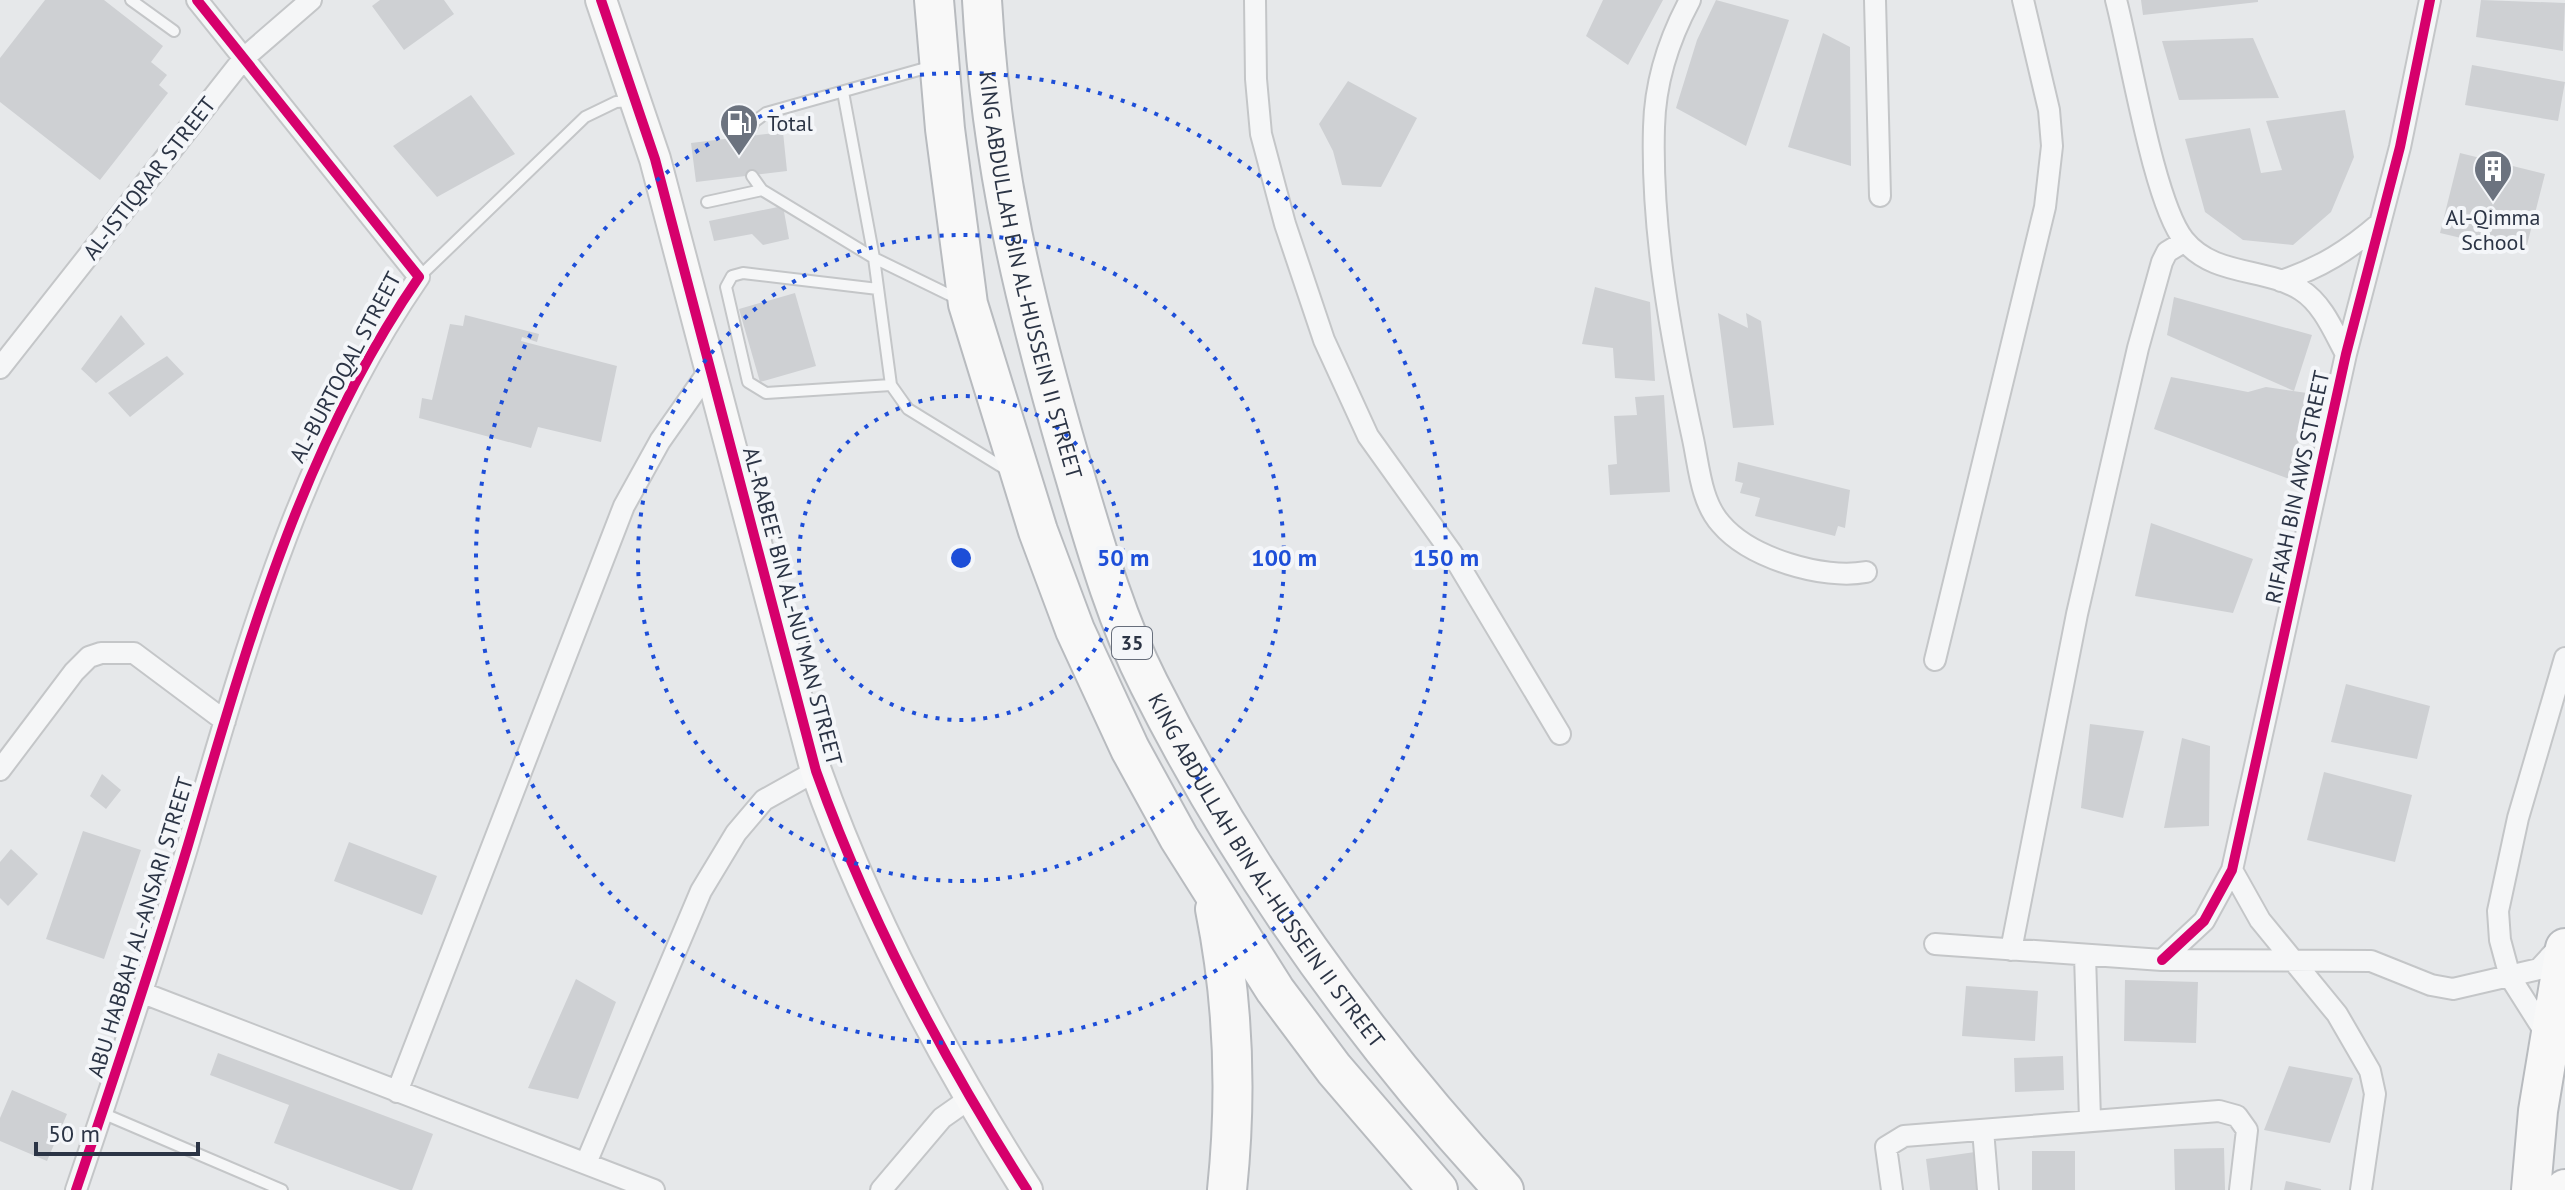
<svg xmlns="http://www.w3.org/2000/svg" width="2565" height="1190" font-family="'PT Sans',sans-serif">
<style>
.building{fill:#ced0d3}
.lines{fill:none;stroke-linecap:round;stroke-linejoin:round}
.lane-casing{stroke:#c4c6c8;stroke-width:14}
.street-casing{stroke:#c4c6c8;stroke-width:24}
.secondary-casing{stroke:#c4c6c8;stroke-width:34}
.highway-casing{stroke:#b8bbbf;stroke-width:42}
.lane{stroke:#f5f6f7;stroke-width:10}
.street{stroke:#f5f6f7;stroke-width:20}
.secondary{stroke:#f8f8f8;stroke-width:30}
.highway{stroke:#f8f8f8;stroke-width:38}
.cycleway-casing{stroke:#f4f6f9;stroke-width:15}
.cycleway{stroke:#d6006c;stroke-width:10}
.ring{fill:none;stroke:#1d4ed8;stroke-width:4;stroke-dasharray:4 8}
.labels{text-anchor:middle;stroke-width:8;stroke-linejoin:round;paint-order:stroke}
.shield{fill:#f4f6f9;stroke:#676e7b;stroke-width:2}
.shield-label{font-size:20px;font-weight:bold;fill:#2b3445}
.poi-label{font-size:22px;fill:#2b3445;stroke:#f4f6f9;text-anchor:start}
.street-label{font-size:22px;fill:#2b3445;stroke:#f4f6f9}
.centre{fill:#1d4ed8;stroke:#f4f6f9;stroke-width:4}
.ring-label{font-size:24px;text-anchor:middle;font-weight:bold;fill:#1d4ed8;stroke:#f4f6f9;stroke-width:8;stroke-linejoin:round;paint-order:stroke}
</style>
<rect width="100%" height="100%" fill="#e6e8ea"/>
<path class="building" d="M45 0H104L163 46 151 62 167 75 159 85 168 93 100 180 0 102V58Z
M380 0H444L454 14 404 50 372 6Z
M1603 0H1663L1628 65 1586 36Z
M1716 0 1789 20 1746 146 1676 108 1697 40Z
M2141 0H2258V2L2143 15Z
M2481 0 2565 3 2563 51 2476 37Z
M1823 33 1850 47 1851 166 1788 147Z
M2253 38 2279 98 2179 100 2162 41Z
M2472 65 2565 82 2558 121 2465 105Z
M1348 81 1417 118 1381 187 1342 185 1333 151 1319 124Z
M471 95 515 154 437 197 393 146Z
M2345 110 2354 157 2331 212 2293 245 2243 240 2205 212 2185 139 2250 128 2261 173 2282 170 2266 121Z
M783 132 787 171 696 182 691 143Z
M2460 153 2545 174 2525 253 2440 233Z
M783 206 789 239 763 245 752 234 714 241 709 221Z
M1595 287 1650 302 1655 381 1615 378 1613 348 1582 344Z
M795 293 816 366 760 382 739 309Z
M2174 297 2312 335 2294 391 2167 335Z
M1718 313 1748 328 1746 313 1761 321 1774 425 1733 428Z
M121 315 145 344 96 383 81 369Z
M465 315 539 334 537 342 522 337 521 341 617 366 601 442 538 427 531 448 419 418 422 398 432 400 450 324 463 326Z
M167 356 184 374 130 417 108 393Z
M2171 377 2248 392 2266 387 2307 393 2292 480 2154 429Z
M1664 395 1670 492 1610 495 1608 465 1617 464 1614 416 1637 415 1635 397Z
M1738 462 1850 490 1845 528 1838 526 1835 536 1755 516 1760 498 1740 493 1743 483 1735 481Z
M2151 523 2253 559 2233 613 2135 596Z
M2346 684 2430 706 2417 759 2331 742Z
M2090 724 2144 731 2123 818 2081 808Z
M2182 738 2210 746 2209 826 2164 828Z
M2324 772 2412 795 2395 862 2307 840Z
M102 774 121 790 106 809 90 796Z
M83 831 141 850 104 959 46 939Z
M349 842 437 876 422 915 334 881Z
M11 849 38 874 8 906 0 898V862Z
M576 979 616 1002 578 1099 528 1088Z
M2125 980 2198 982 2196 1043 2124 1041Z
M1966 986 2038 991 2035 1041 1962 1036Z
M218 1053 433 1134 412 1190H400L274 1143 289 1105 210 1075Z
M2063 1056 2064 1090 2015 1092 2014 1058Z
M2289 1066 2353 1078 2330 1143 2264 1130Z
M12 1090 67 1114 47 1161 0 1141V1118Z
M2224 1148 2225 1190H2175L2174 1149Z
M2032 1151H2075V1190H2032Z
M1975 1152 1981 1190H1930L1926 1159Z
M2286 1181 2321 1189V1190H2284Z"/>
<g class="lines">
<defs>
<path id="lane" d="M131 0 174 31
M843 92 874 258 891 385 908 409 1007 470
M747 136 754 122 766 113 933 66
M752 176 762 190 874 258 958 299
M707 202 762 190
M419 277 585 117 616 102 633 101
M878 289 743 273 732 276 726 287 748 382 766 393 891 385
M102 1113 282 1190"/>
<path id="street" d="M1255 0 1256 79 1261 134 1285 224 1324 340 1368 436 1451 552 1560 734
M1690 0C1669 39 1655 83 1654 127 1651 231 1671 338 1693 439 1699 467 1701 502 1721 524 1750 558 1823 580 1866 572
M1875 0 1880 196
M2116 0C2130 53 2154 203 2184 240 2214 277 2265 267 2301 290 2323 304 2334 332 2346 354
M2281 281C2320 268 2349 250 2380 223
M0 368 244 58 311 0
M1935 660 2045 207 2052 146 2049 110 2023 0
M0 770 74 672 89 657 101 653H134L225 721
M2232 870 2260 920 2337 1014 2370 1071 2375 1094 2361 1190
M1935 944 2162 960 2371 961 2431 985 2453 989 2539 969 2560 946
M2011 950 2077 614 2138 348 2162 262 2167 252 2185 241
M2085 955 2090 1119
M2162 960 2204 921 2232 870 2346 354 2400 147 2430 0
M143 993 654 1190
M2548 1037 2510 977 2500 940 2498 911 2518 818 2565 658
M397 1092 624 506 660 441 709 371
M1983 1130 1988 1190
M586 1163 701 891 736 833 764 800 816 771
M76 1190C115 1075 153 961 188 845 246 648 301 448 419 277L197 0
M881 1190 942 1118 969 1099
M1892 1190 1886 1147 1904 1136 2219 1111 2237 1116 2247 1130 2240 1190"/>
<path id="secondary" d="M601 0 655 159 816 771C869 920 942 1057 1027 1190"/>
<g id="highway">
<path d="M934 0 945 129 968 304 1038 531 1075 630 1130 749 1179 838 1275 990 1334 1069 1438 1190"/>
<path id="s1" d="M982 0C991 166 1025 305 1071 463 1093 537 1114 615 1149 684 1242 869 1364 1038 1504 1190"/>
<path d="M1215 909C1234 1003 1237 1095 1227 1190"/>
<path d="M2531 1190 2538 1111 2565 948"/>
<path d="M2565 1190V1189"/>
</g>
</defs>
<use href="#lane" class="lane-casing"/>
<use href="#street" class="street-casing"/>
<use href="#secondary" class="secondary-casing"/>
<use href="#highway" class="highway-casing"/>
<use href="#lane" class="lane"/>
<use href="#street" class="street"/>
<use href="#secondary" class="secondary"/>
<use href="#highway" class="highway"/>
<defs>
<path id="cycleway" d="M601 0 655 159 816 771C869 920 942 1057 1027 1190
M2162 960 2204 921 2232 870 2346 354 2400 147 2430 0
M76 1190C115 1075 153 961 188 845 246 648 301 448 419 277L197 0"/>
</defs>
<use href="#cycleway" class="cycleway-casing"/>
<use href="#cycleway" class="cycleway"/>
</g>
<g class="ring">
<circle cx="961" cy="558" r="162"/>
<circle cx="961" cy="558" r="323"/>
<circle cx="961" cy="558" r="485"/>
</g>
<defs>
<symbol id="fuel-pin" viewBox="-11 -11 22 30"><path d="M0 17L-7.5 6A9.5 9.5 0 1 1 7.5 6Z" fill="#6c737f" stroke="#f4f6f9"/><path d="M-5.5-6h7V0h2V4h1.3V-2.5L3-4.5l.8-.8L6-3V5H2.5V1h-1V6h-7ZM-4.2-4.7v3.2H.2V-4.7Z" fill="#fff"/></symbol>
<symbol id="building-pin" viewBox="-11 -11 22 30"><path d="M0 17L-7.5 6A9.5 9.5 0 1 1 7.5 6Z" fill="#6c737f" stroke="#f4f6f9"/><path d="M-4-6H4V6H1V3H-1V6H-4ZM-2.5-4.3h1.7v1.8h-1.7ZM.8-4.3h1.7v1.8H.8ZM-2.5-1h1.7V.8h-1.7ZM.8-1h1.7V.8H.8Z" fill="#fff"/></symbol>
</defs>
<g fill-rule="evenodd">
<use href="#fuel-pin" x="717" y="101" width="44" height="60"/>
<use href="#building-pin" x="2471" y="147" width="44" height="60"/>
</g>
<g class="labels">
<rect class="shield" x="1112" y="627" width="40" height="32" rx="6"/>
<g class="shield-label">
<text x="1132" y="650">35</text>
</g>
<g class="poi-label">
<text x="767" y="131">Total</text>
<text x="2493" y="225" text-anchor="middle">Al-Qimma<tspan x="2493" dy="25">School</tspan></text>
</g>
<g class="street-label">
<text transform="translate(149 178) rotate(-52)" y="8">AL-ISTIQRAR STREET</text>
<text dy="8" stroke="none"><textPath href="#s1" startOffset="280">KING ABDULLAH BIN AL-HUSSEIN II STREET</textPath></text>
<text transform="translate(345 367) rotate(-62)" y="8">AL-BURTOQAL STREET</text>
<text transform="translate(2297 487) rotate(-78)" y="8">RIFA'AH BIN AWS STREET</text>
<text transform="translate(793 606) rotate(75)" y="8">AL-RABEE' BIN AL-NU'MAN STREET</text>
<text dy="8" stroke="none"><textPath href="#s1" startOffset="928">KING ABDULLAH BIN AL-HUSSEIN II STREET</textPath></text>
<text transform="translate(140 927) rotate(-73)" y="8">ABU HABBAH AL-ANSARI STREET</text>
</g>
</g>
<circle cx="961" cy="558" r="12" class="centre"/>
<g class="ring-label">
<text x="1123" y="566">50 m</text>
<text x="1284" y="566">100 m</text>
<text x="1446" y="566">150 m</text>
</g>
<path d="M36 1142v12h162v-12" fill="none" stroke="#2b3445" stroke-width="4"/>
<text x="48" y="1142" font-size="24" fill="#2b3445" stroke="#f4f6f9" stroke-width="6" paint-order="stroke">50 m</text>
</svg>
